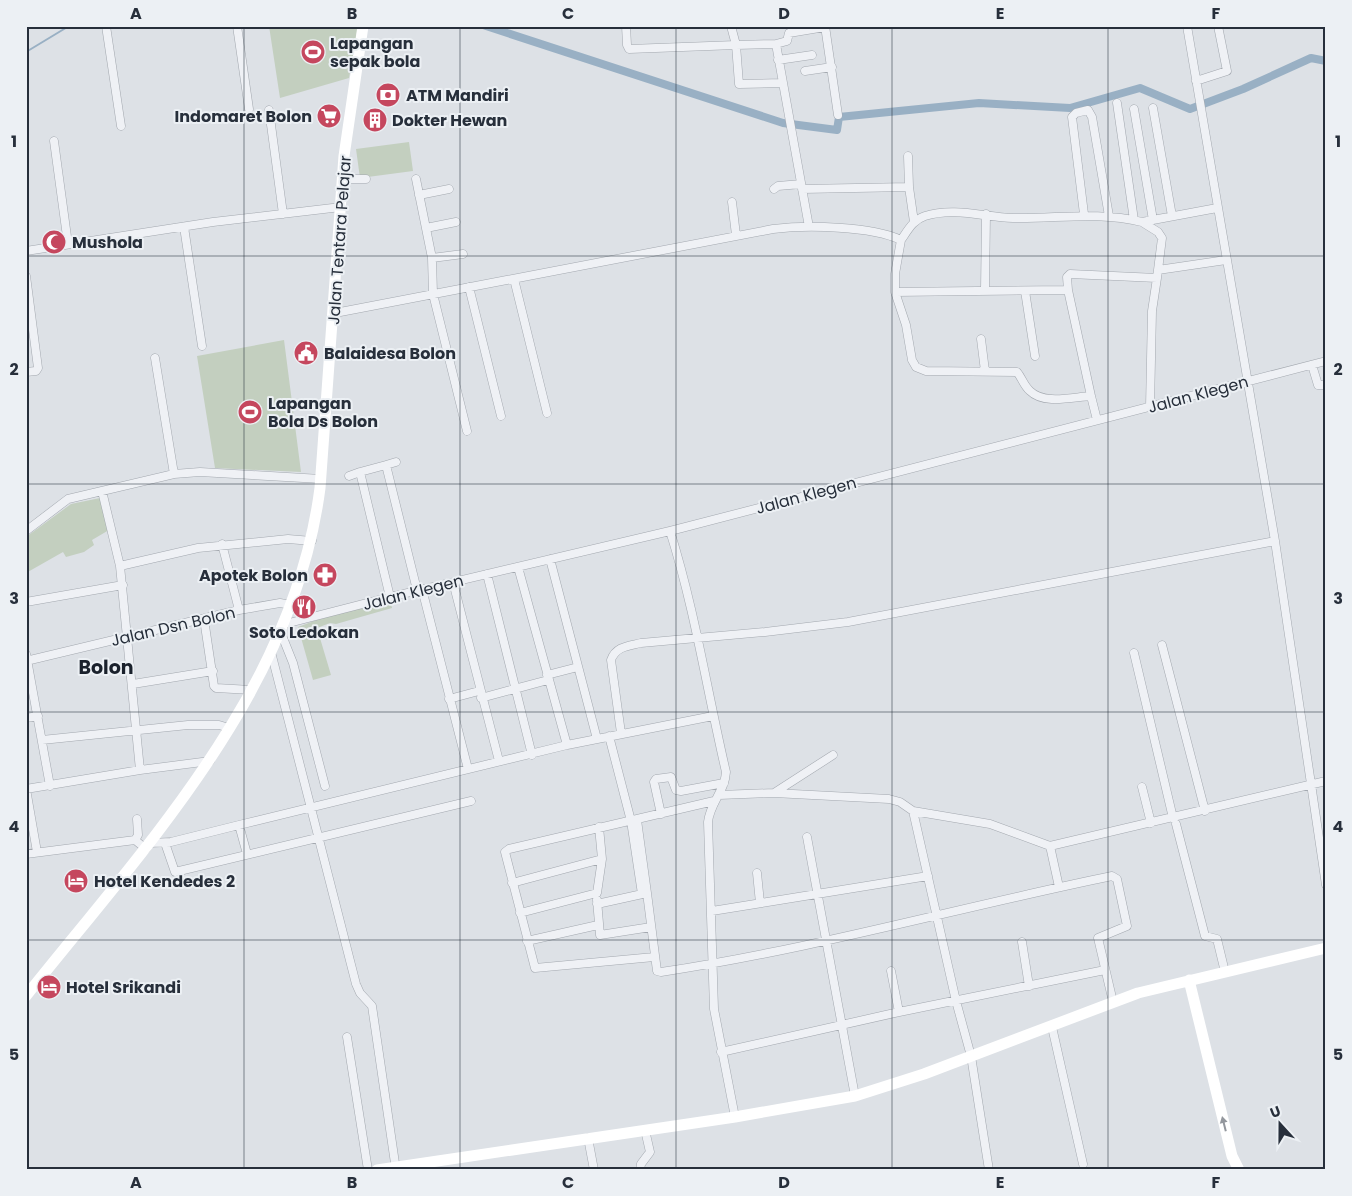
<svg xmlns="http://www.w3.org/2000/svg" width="1352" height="1196" font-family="Poppins,sans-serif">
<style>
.green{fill:#c3cfbf}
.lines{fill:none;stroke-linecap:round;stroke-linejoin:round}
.stream{stroke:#99b0c4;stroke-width:2}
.canal{stroke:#99b0c4;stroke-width:8}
.street-casing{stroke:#a3a8af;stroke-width:9}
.street{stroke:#eff1f5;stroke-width:8}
.secondary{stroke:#fff;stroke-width:11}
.oneway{fill:#93979d}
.grid{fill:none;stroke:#272f3b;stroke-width:1;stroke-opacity:0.55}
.labels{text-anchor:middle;stroke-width:4;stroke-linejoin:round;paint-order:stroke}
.poi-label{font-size:16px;font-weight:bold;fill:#272f3b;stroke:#ecf0f4;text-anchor:start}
.street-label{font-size:16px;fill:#272f3b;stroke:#ecf0f4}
.quarter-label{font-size:19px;font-weight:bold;fill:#1a212c;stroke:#ecf0f4}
.neatline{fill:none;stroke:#272f3b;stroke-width:2}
.grid-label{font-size:16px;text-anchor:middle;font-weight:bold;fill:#272f3b}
</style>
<rect width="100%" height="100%" fill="#dde1e6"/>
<path class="green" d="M269 26H358L349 78 280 98Z
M409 142 413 171 360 178 356 149Z
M284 340 301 472 215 468 197 356Z
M100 498 109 530 92 540 94 545 84 552 66 557 63 552 26 573V537L71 504Z
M391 604 392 608 336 624 330 623 317 628 331 675 313 680 298 627 327 616 364 606 370 608Z"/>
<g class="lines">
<path class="stream" d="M26 52 69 26"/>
<path class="canal" d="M486 26 783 123 837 130 839 117 979 103 1070 108 1140 88 1190 109 1243 89 1311 58 1326 61"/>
<defs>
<path id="street" d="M106 26 121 126
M237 26 249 109
M626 26 627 45 629 49 736 45 739 84 782 83
M731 26 736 45 776 44 809 227
M825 26 838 115
M1187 26 1275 541 1326 885
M776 44 787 41 789 33 825 27
M778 60 812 55
M805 71 832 67
M1196 81 1227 71 1218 26
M1117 103 1134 220
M1153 108 1172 216
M1134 109 1153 220
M269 110 283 214
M54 141 68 244
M908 156 909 187
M343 179H366
M416 179 432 258 433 294 467 431
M774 189 778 186 801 184
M802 189 909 187 914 222
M419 195 449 189
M732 202 736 235
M1084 214 1072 117 1076 113 1088 110 1092 117 1109 216
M184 227 202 346
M426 228 456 222
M901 240C908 230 913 220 925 216 954 207 984 217 1013 218 1057 219 1097 211 1142 222
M26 251 213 222 341 207
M432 258 463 254
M1158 270 1226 260
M26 276 38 368 36 371 26 372
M1157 278 1162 238 1158 232 1142 222 1217 208
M514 279 547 413
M469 287 501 416
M1068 290 1067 277 1070 274 1157 278 1152 311 1150 407
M985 291 986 214
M1025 291 1035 356
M895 292 1068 290 1091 396
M335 313 773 229C807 225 871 226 901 240L895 274V292L906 325 912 360 916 367 926 371 1017 372C1022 378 1024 386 1030 391 1044 405 1073 397 1091 396L1097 420
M981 339 985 371
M155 358 174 474
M1312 365 1318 385H1326
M386 465 396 462
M349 476 360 472
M102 491 120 566 140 770
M26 531 68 499 174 474 200 472 321 479
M670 531C695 610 707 691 726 772 725 791 710 803 708 822L714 1009 735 1117
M222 544 239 610
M550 559 597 739
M120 566 198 548 288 539 312 541
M518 567 567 745
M487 574 532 755
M453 582 499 761
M422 589 468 769
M390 597 360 472 386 465 417 590
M26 602 123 585
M204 619 214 686 216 688 251 690
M285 624 390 597 670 531 1326 361
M281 633 293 663 325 786
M1162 645 1205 811
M271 652 356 984 360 993 372 1006 396 1170
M1134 653 1173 818
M26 654 50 786
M26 661 239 610 280 603 291 605
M547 675 578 667
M133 684 213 671
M481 698 548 680
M449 699 479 691
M26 718 38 716
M621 733 611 660C616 646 629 646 641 643L765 632 848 622 1275 541
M609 736 631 821 642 894
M42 740 188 725H219L229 728
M1142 787 1151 823
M774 793 833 755
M719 795 774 793 889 799 900 802 913 811 990 824 1050 846
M913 811 956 1001 971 1056 989 1170
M661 814 654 782 656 779 671 777 676 790 681 791 724 783
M1176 824 1205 936 1217 939 1225 972
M239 825 247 854
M599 827 602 859
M807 837 855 1096
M135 840 138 835 137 819
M150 843 171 842 239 825 567 745 713 716
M165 843 175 872 471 801
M37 852 26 789 140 770 210 761
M26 854 135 840 146 849
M757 873 760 903
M512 883 602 859 597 893 520 913
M1059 887 1050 846 1326 781
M647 893 657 971 661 972C813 949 961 907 1112 876L1117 879 1127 926 1098 938 1113 1002
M597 900 600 935 651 927
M597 904 647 893 637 820
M712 911 928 876
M527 941 598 925
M1022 942 1029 986
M654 957 535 968 505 852 509 849 714 801
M891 971 899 1012
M1052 1027 1083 1164
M347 1037 368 1170
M721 1052 899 1012 1105 970
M588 1138 594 1170
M640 1170 641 1164 650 1152 645 1130"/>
</defs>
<use href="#street" class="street-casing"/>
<use href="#street" class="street"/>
<path class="secondary" d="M1189 980 1232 1156 1239 1170
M26 996C148 843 294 690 320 488L344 156 363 26
M377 1170 735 1117 855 1096 924 1074 1138 993 1326 948"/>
</g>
<defs><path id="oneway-solid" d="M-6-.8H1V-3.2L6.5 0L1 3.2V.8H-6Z" transform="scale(1.25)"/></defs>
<use class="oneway" href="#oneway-solid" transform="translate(1224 1124) rotate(-104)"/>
<path class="grid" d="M244 26V1170M460 26V1170M676 26V1170M892 26V1170M1108 26V1170M26 256H1326M26 484H1326M26 712H1326M26 940H1326"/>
<defs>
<symbol id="stadium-disc" viewBox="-11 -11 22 22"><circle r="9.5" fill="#c5475e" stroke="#ecf0f4"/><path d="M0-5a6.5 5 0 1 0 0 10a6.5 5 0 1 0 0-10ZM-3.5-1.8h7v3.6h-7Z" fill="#fff"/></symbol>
<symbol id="bank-disc" viewBox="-11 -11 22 22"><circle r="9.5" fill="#c5475e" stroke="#ecf0f4"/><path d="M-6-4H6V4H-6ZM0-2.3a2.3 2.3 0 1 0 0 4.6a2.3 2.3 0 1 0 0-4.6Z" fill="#fff"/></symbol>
<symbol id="supermarket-disc" viewBox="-11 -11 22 22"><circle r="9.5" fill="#c5475e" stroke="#ecf0f4"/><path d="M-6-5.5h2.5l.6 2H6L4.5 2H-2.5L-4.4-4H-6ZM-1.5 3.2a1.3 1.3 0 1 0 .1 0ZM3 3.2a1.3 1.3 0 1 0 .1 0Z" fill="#fff"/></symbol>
<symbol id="building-disc" viewBox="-11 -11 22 22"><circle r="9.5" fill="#c5475e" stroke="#ecf0f4"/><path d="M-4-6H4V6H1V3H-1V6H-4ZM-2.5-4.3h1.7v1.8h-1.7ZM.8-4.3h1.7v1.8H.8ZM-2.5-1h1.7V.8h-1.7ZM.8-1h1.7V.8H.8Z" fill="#fff"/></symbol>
<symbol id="mosque-disc" viewBox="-11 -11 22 22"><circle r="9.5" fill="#c5475e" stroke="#ecf0f4"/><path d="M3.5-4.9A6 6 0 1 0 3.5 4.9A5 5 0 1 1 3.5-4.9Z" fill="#fff"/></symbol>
<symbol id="civic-disc" viewBox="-11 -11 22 22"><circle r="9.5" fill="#c5475e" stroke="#ecf0f4"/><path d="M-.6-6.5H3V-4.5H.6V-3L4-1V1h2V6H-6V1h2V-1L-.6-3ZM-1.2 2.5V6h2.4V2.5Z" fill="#fff"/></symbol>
<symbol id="pharmacy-disc" viewBox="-11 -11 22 22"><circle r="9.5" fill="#c5475e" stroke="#ecf0f4"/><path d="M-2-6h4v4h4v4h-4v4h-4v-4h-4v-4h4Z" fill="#fff"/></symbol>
<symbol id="restaurant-disc" viewBox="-11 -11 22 22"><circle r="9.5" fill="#c5475e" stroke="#ecf0f4"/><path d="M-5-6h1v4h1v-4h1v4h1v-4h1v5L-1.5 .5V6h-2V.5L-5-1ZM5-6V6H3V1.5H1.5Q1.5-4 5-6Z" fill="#fff"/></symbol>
<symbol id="hotel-disc" viewBox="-11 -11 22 22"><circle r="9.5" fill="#c5475e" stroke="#ecf0f4"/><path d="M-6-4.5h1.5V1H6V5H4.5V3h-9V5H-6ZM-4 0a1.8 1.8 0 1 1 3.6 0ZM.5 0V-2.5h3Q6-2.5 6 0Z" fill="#fff"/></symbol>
</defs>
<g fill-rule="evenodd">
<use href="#stadium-disc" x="299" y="38" width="28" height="28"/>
<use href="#bank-disc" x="374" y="81" width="28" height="28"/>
<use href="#supermarket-disc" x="315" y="102" width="28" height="28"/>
<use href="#building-disc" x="361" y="106" width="28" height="28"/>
<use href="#mosque-disc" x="40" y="228" width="28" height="28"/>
<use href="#civic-disc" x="292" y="339" width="28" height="28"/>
<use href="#stadium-disc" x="236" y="398" width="28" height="28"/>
<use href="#pharmacy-disc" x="311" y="561" width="28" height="28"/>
<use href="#restaurant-disc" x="290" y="593" width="28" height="28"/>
<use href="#hotel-disc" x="62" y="867" width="28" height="28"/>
<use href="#hotel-disc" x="35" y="973" width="28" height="28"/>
</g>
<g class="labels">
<g class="poi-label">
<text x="330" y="49">Lapangan<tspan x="330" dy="18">sepak bola</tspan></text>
<text x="406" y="101">ATM Mandiri</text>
<text x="312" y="122" text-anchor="end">Indomaret Bolon</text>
<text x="392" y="126">Dokter Hewan</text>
<text x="72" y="248">Mushola</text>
<text x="324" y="359">Balaidesa Bolon</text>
<text x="268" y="409">Lapangan<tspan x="268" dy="18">Bola Ds Bolon</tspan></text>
<text x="308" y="581" text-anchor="end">Apotek Bolon</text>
<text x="304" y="638" text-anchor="middle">Soto Ledokan</text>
<text x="94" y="887">Hotel Kendedes 2</text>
<text x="66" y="993">Hotel Srikandi</text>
</g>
<g class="street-label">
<text transform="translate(339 240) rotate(-86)" y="6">Jalan Tentara Pelajar</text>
<text transform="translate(1198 394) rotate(-15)" y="6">Jalan Klegen</text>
<text transform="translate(806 495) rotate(-15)" y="6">Jalan Klegen</text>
<text transform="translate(413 592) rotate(-14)" y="6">Jalan Klegen</text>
<text transform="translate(173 626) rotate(-13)" y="6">Jalan Dsn Bolon</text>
</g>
<g class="quarter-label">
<text x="106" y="674">Bolon</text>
</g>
</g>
<rect width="1352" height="1196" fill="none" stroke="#ecf0f4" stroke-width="55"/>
<g transform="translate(1280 1124) rotate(339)" stroke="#ecf0f4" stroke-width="4" paint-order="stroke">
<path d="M0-4L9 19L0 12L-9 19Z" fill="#272f3b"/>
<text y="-8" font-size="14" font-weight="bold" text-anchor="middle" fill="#272f3b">U</text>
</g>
<rect x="28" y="28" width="1296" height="1140" class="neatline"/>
<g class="grid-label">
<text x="136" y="19">A</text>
<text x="352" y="19">B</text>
<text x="568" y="19">C</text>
<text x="784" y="19">D</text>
<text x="1000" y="19">E</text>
<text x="1216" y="19">F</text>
<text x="14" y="147">1</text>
<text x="1338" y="147">1</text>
<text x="14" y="375">2</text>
<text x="1338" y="375">2</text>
<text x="14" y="604">3</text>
<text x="1338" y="604">3</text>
<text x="14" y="832">4</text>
<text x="1338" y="832">4</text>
<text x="14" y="1060">5</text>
<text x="1338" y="1060">5</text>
<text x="136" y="1188">A</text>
<text x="352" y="1188">B</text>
<text x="568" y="1188">C</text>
<text x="784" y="1188">D</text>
<text x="1000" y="1188">E</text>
<text x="1216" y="1188">F</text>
</g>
</svg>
